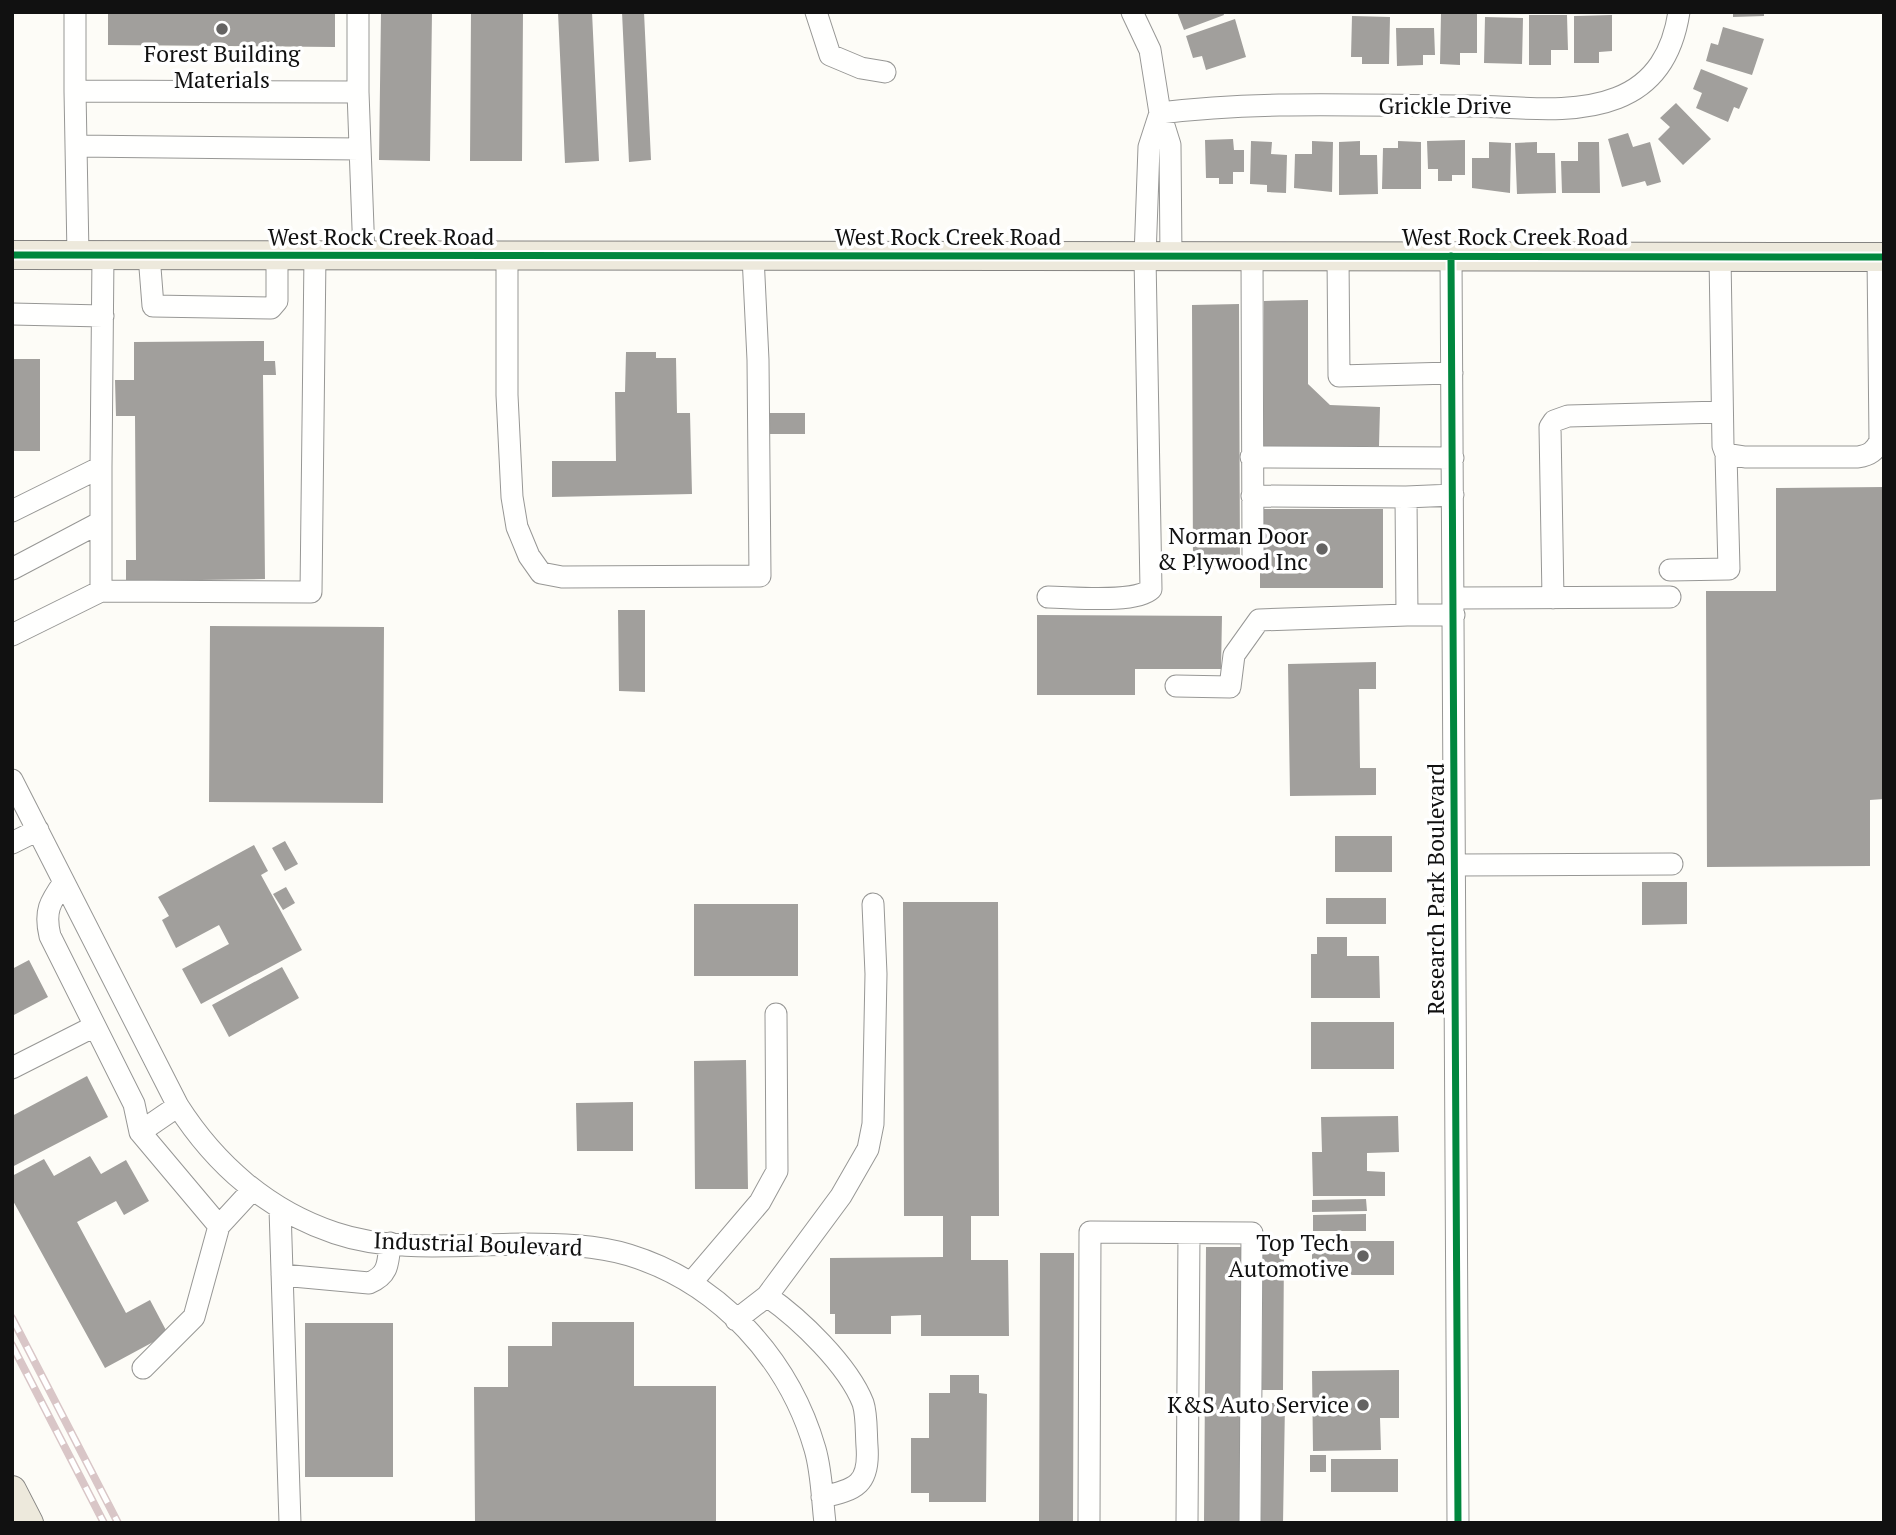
<svg xmlns="http://www.w3.org/2000/svg" width="1896" height="1535" font-family="'PT Serif',serif">
<style>
.building{fill:#a19f9c}
.lines{fill:none;stroke-linecap:round;stroke-linejoin:round}
.minor-casing{stroke:#979795;stroke-width:23}
.major-casing{stroke:#858482;stroke-width:30}
.minor{stroke:#fffffe;stroke-width:21}
.major{stroke:#ede9dc;stroke-width:28}
.rail-casing{stroke:#d9c6c7;stroke-width:8}
.rail{stroke:#fff;stroke-width:5;stroke-dasharray:16;stroke-linecap:butt}
.cycleway-casing{stroke:#fff;stroke-width:11}
.cycleway{stroke:#00873e;stroke-width:7}
.poi-dot{fill:#646362;stroke:#fff;stroke-width:2.5}
.labels{text-anchor:middle;stroke-width:7;stroke-linejoin:round;paint-order:stroke}
.poi-label{font-size:23px;fill:#111;stroke:#fff;text-anchor:end}
.street-label{font-size:23px;fill:#111;stroke:#fff}
</style>
<rect width="100%" height="100%" fill="#fdfcf7"/>
<path class="building" d="M108 12H335V47L108 45Z
M381 12H432L430 161 379 160Z
M471 12H523L522 161H470Z
M558 12H592L599 161 565 163Z
M622 12H644L651 160 629 162Z
M1177 12H1223L1224 15 1184 30Z
M1733 12H1764V16L1733 17Z
M1441 14H1477V53H1460V65L1440 64Z
M1529 15H1567L1568 50H1551V65H1529Z
M1612 15V51L1599 52V63H1574V16Z
M1352 16 1390 17 1389 64H1362V57H1351Z
M1485 17 1523 18 1522 64 1484 63Z
M1235 19 1246 57 1206 70 1202 56 1193 58 1186 36Z
M1723 27 1764 39 1752 75 1706 61 1711 43 1718 45Z
M1396 28H1434L1435 55H1423V65L1397 66Z
M1701 69 1748 88 1739 109 1734 107 1728 122 1696 108 1702 93 1693 89Z
M1676 103 1711 139 1683 165 1658 139 1670 127 1660 118Z
M1628 133 1633 147 1650 142 1661 182 1647 186 1645 181 1622 187 1608 139Z
M1233 139 1234 150H1244V172H1233V184H1219V178H1206L1205 140Z
M1465 140V175H1452V181H1438V169H1428L1427 141Z
M1251 141 1272 142 1271 154 1287 155 1286 193 1267 192V185L1250 184Z
M1312 141 1333 142 1332 192 1294 188 1295 154H1312Z
M1360 141V155H1377L1378 194 1339 195V142Z
M1398 141 1421 142V189H1382L1383 148H1398Z
M1489 142 1511 143 1510 193 1472 188V158H1489Z
M1537 142V153H1555L1556 193 1517 194 1515 143Z
M1578 142H1599L1600 193H1562L1561 161H1578Z
M1308 300V384L1330 405 1380 407 1379 446 1264 448V301Z
M1239 304 1240 567H1193L1192 305Z
M264 341V361H275L276 375H263L265 579 126 581V560H136L135 416H116L115 380H134V342Z
M626 352H656V358H676L677 413H690L692 494 552 497V461H616L615 392H625Z
M12 359H40V451H12Z
M768 413H805V434H769Z
M1884 487V799L1870 800V866L1707 867 1706 591H1776V488Z
M1260 509H1383V588H1260Z
M618 610H645V692L619 691Z
M1037 615 1222 616 1221 669H1135V695H1037Z
M210 626 384 627 383 803 209 802Z
M1376 662V689H1359L1360 768H1376V795L1290 796 1288 664Z
M1335 836H1392V872H1335Z
M285 841 298 864 285 871 272 848Z
M254 845 268 871 261 875 302 950 201 1004 182 969 229 944 219 925 176 948 162 920 169 916 158 897Z
M1642 882H1687V924L1642 925Z
M286 887 295 903 283 910 273 894Z
M1326 898H1386V924H1326Z
M903 902H998L999 1216H971V1260H1008L1009 1336H921V1315L891 1316V1334H835V1314H830V1258L943 1257V1216H904Z
M694 904H798V976H694Z
M1317 937H1347V956H1379L1380 998H1311V954H1317Z
M29 960 48 997 12 1016V969Z
M282 967 299 998 229 1037 212 1005Z
M1311 1022H1394V1069H1311Z
M746 1060 748 1189H695L694 1061Z
M87 1076 108 1117 12 1167V1116Z
M633 1102V1151H577L576 1103Z
M1398 1116 1399 1152 1367 1153V1171L1385 1172V1196H1313L1312 1152H1322L1321 1117Z
M90 1156 101 1174 126 1160 149 1201 124 1215 116 1201 77 1222 126 1313 150 1300 168 1334 105 1368 12 1199V1176L44 1159 54 1176Z
M1366 1199 1367 1211 1312 1212V1200Z
M1366 1214V1231H1313V1215Z
M1312 1241H1394V1275H1312Z
M1206 1247H1242L1241 1523H1204Z
M1263 1249H1284L1283 1390H1262Z
M1040 1253H1074L1073 1523H1039Z
M552 1322H634V1386H716V1523H475L474 1387H508V1346H552Z
M305 1323H393V1477H305Z
M1399 1370V1418H1380L1381 1450 1313 1451 1312 1371Z
M950 1375H979V1393L987 1394 986 1502H929V1493H911V1438H929V1393H950Z
M1262 1403H1285L1283 1523H1261Z
M1310 1455H1326V1472H1310Z
M1331 1459H1398V1492H1331Z"/>
<g class="lines">
<defs>
<path id="minor" d="M75 12V91
M358 12V92
M816 12 830 55 861 68 885 72
M1132 12 1150 50 1160 113 1170 145 1171 257
M1160 113C1264 100 1370 106 1474 106 1519 107 1574 115 1617 98 1656 83 1673 51 1679 12
M76 146 360 149
M78 255 75 91 358 92 364 255
M149 255 153 306 271 308 277 301V256
M507 256V395L512 497 517 527 529 556 541 573 562 577 760 576 758 360 753 256
M1252 256 1253 556
M1338 256 1339 376 1452 373
M1451 256 1458 1523
M1720 256 1723 446 1726 454 1745 457H1858C1870 455 1875 451 1880 441L1878 257
M12 314 103 316
M1251 457 1453 458
M1406 497 1453 495
M12 511 101 467 103 255
M12 569 101 522
M1670 570 1729 569 1726 454
M101 591 311 592 315 255
M1048 597C1072 597 1135 604 1151 589L1145 257 1149 147 1160 113
M1454 598 1670 597
M1553 598 1550 427 1554 421 1568 416 1722 412
M1407 615H1454
M12 635 101 591V467
M1176 686 1230 687 1234 655 1259 620 1407 615 1406 497 1252 496
M12 780 178 1106C215 1164 268 1211 335 1233 394 1253 462 1244 524 1244 558 1244 596 1245 629 1255 720 1283 789 1359 815 1449 822 1473 822 1499 825 1523
M12 843 38 830
M1455 865 1672 864
M64 882C50 902 44 911 50 936L134 1104 140 1132
M12 1068 95 1026
M178 1106 140 1132 219 1226
M280 1209 290 1523
M282 1275 369 1283C389 1275 388 1263 390 1243
M691 1283 760 1202 777 1171 776 1014
M767 1296 841 1196 868 1149 873 1124 876 974 873 904
M736 1320 767 1296C800 1319 848 1365 863 1403 867 1415 866 1433 867 1446 870 1484 856 1490 822 1497
M143 1368 194 1317 219 1226 253 1189
M1089 1523 1090 1232 1252 1233 1250 1523
M1187 1523 1189 1233"/>
<path id="major" d="M12 255 1884 257
M12 1490 29 1523"/>
</defs>
<use href="#minor" class="minor-casing"/>
<use href="#major" class="major-casing"/>
<use href="#minor" class="minor"/>
<use href="#major" class="major"/>
<defs>
<path id="rail" d="M12 1318 118 1523
M12 1345 104 1523"/>
</defs>
<use href="#rail" class="rail-casing"/>
<use href="#rail" class="rail"/>
<defs>
<path id="cycleway" d="M12 255 1884 257
M1451 256 1458 1523"/>
</defs>
<use href="#cycleway" class="cycleway-casing"/>
<use href="#cycleway" class="cycleway"/>
</g>
<g class="poi-dot">
<circle cx="222" cy="29" r="7"/>
<circle cx="1322" cy="549" r="7"/>
<circle cx="1363" cy="1256" r="7"/>
<circle cx="1363" cy="1405" r="7"/>
</g>
<g class="labels">
<g class="poi-label">
<text x="222" y="62" text-anchor="middle">Forest Building<tspan x="222" dy="26">Materials</tspan></text>
<text x="1308" y="544">Norman Door<tspan x="1308" dy="26">&amp; Plywood Inc</tspan></text>
<text x="1349" y="1251">Top Tech<tspan x="1349" dy="26">Automotive</tspan></text>
<text x="1349" y="1413">K&amp;S Auto Service</text>
</g>
<g class="street-label">
<text x="1445" y="114">Grickle Drive</text>
<text x="381" y="245">West Rock Creek Road</text>
<text x="948" y="245">West Rock Creek Road</text>
<text x="1515" y="245">West Rock Creek Road</text>
<text transform="translate(1436 889) rotate(-90)" y="8">Research Park Boulevard</text>
<text transform="translate(478 1244) rotate(2)" y="8">Industrial Boulevard</text>
</g>
</g>
<rect width="1896" height="1535" fill="none" stroke="#111111" stroke-width="28"/>
</svg>
